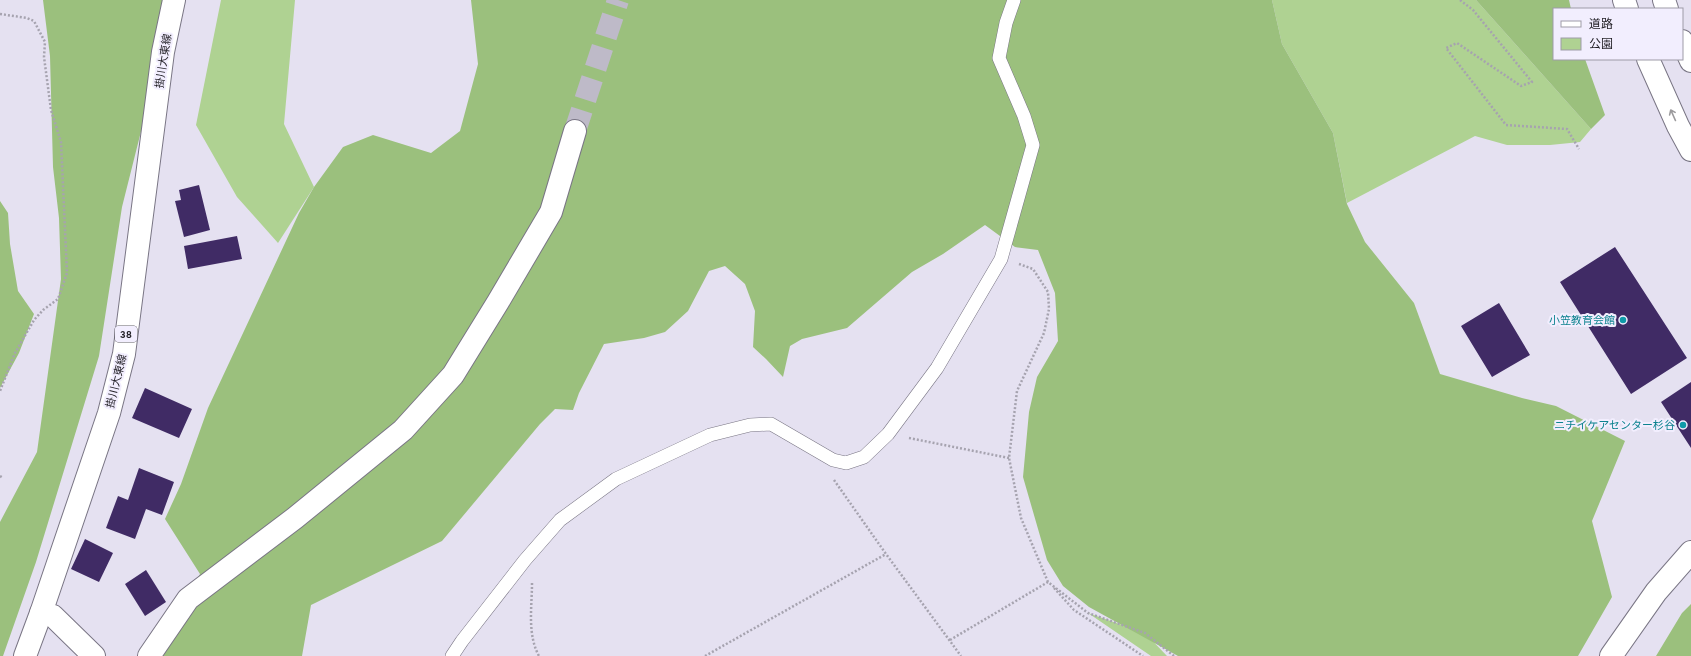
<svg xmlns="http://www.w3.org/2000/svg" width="1691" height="656" font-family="Overpass,'Noto Sans JP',sans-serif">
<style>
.green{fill:#afd292}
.forest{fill:#9bc07d}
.building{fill:#402b65}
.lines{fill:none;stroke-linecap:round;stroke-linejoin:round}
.minor-tunnel{stroke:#bebac8;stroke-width:22;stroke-dasharray:22 11;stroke-linecap:butt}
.service-casing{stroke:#797584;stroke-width:14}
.minor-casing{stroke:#797584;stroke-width:24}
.tertiary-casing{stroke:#797584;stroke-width:24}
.primary-casing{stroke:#797584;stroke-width:24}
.path{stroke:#a6a3af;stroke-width:2.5;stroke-dasharray:2 2;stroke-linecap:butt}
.service{stroke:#fff;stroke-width:13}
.minor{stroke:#fff;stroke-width:22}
.tertiary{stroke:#fff;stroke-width:22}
.primary{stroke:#fff;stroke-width:22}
.oneway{stroke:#9b9a9c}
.culture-dot{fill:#0f9aa8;stroke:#f2eefe;stroke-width:1.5}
.labels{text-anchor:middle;stroke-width:4;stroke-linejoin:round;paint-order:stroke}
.shield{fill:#f2eefe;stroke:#5f5c65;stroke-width:1}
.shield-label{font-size:10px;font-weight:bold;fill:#201e24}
.street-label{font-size:11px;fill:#201e24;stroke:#f2eefe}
.culture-label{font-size:11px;fill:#0d838f;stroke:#f2eefe;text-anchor:end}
</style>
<rect width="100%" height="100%" fill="#e5e1f1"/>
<path class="green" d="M221 0H295L284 124 314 187 278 243 237 197 196 125Z
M1272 0H1476L1591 129 1580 142 1550 145H1507L1475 136 1347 203 1333 133 1282 44Z
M1088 613 1145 633 1167 656H1151Z"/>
<path class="forest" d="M43 0H174L122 207 99 356 36 562 3 656H0V522L37 452 61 279 59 218 53 167 50 56Z
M471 0H1272L1282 44 1333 133 1347 204 1365 242 1414 303 1440 374 1522 398 1556 406 1625 441 1592 521 1612 597 1578 656H1178L1089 607 1063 586 1047 560 1023 477 1029 412 1037 377 1058 341 1055 293 1038 250 1015 247 985 225 943 254 912 272 847 328 802 339 790 346 783 377 766 359 753 347 755 311 745 284 725 266 709 271 688 311 665 332 644 338 604 344 579 393 573 410 555 409 540 424 442 541 311 605 302 656H154L200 574 165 519 181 484 208 408 299 213 314 187 343 147 373 135 431 153 460 131 478 64Z
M1476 0H1569L1571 9H1554V59H1585L1605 115 1591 129Z
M0 201 8 213 10 244 18 291 34 314 19 353 0 388Z
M1691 604V656H1656L1682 613Z"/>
<path class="building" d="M199 185 210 230 184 237 175 201 181 200 179 190Z
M237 236 242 259 188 269 184 246Z
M1615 247 1687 358 1631 394 1560 282Z
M1499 303 1530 355 1492 377 1461 326Z
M1691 382V448L1661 402Z
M145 388 192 409 179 438 132 418Z
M139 468 174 482 162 515 146 509 135 539 106 528 118 496 128 500Z
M85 539 113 553 99 582 71 569Z
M146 570 166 602 145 616 125 584Z"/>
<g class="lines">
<path class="minor-tunnel" d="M575 131 618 0"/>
<defs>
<path id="service" d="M452 656 462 641 525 560 560 520 616 479 710 435 750 425 771 424 833 460 846 463 864 457 888 434 937 368 1001 259 1033 145 1024 116 999 58 1006 23 1014 0"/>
<path id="minor" d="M41 613 53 616 94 656
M149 656 188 599 295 518 403 430 453 375 498 302 551 212 575 131"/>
<path id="tertiary" d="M1624 0 1627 9
M1664 0 1667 9
M1682 41 1691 61
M1648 59 1678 126 1691 150
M1611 656 1656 592 1691 552"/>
<path id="primary" d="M25 656 41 613 109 413 124 354 163 52 174 0"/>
</defs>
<use href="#service" class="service-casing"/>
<use href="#minor" class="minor-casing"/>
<use href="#tertiary" class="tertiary-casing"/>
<use href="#primary" class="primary-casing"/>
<path class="path" d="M1460 0 1473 10 1532 82 1521 86 1457 43 1446 48 1506 125 1567 129 1579 149
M0 14 27 18 34 21 45 42 44 57 51 110 61 142 67 273 58 299 43 310 34 320 15 353 0 391
M1019 264 1033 269 1048 292 1049 309 1044 333 1017 391 1009 458 1021 518 1048 582 1088 613 1145 633 1174 656
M909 438 1009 458
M0 476 3 478
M834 480 886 554 961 656
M532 583C532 607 527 634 539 656
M1054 588 1074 610 1143 656
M950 640 1048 582 1049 583
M705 656 886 554"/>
<use href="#service" class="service"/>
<use href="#minor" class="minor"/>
<use href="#tertiary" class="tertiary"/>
<use href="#primary" class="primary"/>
</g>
<defs><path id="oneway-shaft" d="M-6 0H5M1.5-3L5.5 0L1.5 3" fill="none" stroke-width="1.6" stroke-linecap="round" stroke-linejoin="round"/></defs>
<use class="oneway" href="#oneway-shaft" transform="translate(1673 115) rotate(-114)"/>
<g class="culture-dot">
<circle cx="1623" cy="320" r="4"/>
<circle cx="1683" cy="425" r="4"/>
</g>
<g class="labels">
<rect class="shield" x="115" y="326" width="22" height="16" rx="3"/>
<g class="shield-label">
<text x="126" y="338">38</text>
</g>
<g class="street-label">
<text transform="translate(163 61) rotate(-81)" y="4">掛川大東線</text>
<text transform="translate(116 381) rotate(-76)" y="4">掛川大東線</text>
</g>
<g class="culture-label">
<text x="1615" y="324">小笠教育会館</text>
<text x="1675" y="429">ニチイケアセンター杉谷</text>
</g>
</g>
<rect x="1553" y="8" width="130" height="52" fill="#f2eefe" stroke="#9e9ba7"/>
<rect x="1561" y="21" width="20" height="6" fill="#ffffff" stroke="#9e9ba7"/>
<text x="1589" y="28" font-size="12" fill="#201e24">道路</text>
<rect x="1561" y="38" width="20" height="12" fill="#afd292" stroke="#9e9ba7"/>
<text x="1589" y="48" font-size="12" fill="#201e24">公園</text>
</svg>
